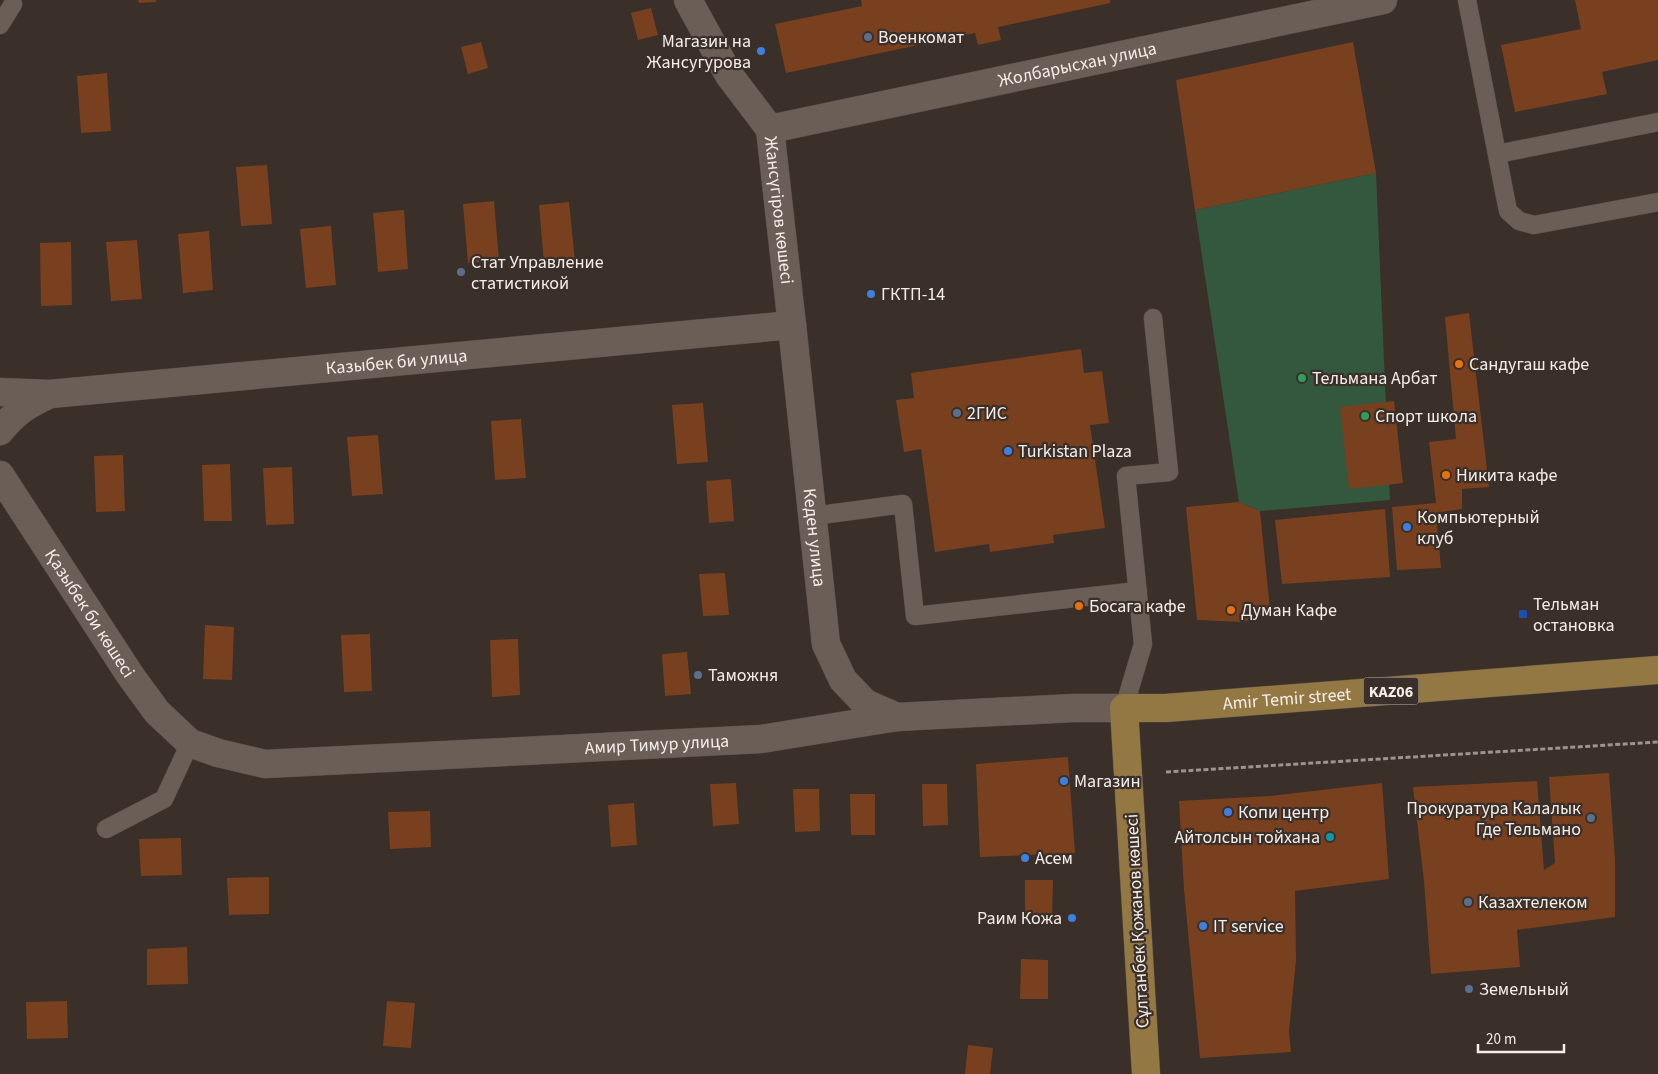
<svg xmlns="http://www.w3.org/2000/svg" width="1658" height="1074" font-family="'Source Sans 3',sans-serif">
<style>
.green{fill:#34583e}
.building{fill:#78401f}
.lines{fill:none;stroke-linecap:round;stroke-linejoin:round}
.lane-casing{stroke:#584f49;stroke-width:19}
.street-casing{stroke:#584f49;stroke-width:29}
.secondary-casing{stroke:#584f49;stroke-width:29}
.primary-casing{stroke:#584f49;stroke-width:29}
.path{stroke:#9e948f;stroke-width:3;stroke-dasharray:5 2.5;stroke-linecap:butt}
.lane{stroke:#6b5e57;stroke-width:18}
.street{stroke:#6b5e57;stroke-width:28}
.secondary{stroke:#6b5e57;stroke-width:28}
.primary{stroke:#947843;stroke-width:28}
.service-dot{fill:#5c6f8a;stroke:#3a2f29;stroke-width:2}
.shop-dot{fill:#3f7fe0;stroke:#3a2f29;stroke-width:2}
.food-dot{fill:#e8710a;stroke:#3a2f29;stroke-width:2}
.leisure-dot{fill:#2e9e5b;stroke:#3a2f29;stroke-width:2}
.transit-dot{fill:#1a4fb4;stroke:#3a2f29;stroke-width:2}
.culture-dot{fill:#0f9aa8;stroke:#3a2f29;stroke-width:2}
.labels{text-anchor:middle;stroke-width:4.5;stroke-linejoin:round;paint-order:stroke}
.shield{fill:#3a2f29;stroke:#bdb4af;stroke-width:1}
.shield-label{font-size:16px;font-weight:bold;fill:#f5ede9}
.poi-label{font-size:18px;fill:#f5ede9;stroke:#3a2f29;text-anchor:start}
.street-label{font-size:18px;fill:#f5ede9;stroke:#3a2f29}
</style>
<rect width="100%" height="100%" fill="#3a2f29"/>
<path class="green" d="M1376 173 1390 500 1260 511 1239 502 1195 210Z"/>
<path class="building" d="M138 0H156V2L139 3Z
M861 0H1110V3L998 27 1001 40 978 45 975 33 786 73 775 24 862 6Z
M1575 0H1658V60L1602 72 1607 94 1515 112 1501 45 1581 29Z
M651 8 658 35 638 40 631 13Z
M481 42 488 68 468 74 461 47Z
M1353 42 1376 173 1195 210 1176 80Z
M107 73 111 131 81 133 77 76Z
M267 165 272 224 241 226 236 167Z
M494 201 499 260 468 263 463 204Z
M569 202 575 261 544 264 539 205Z
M404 210 408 269 378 272 373 213Z
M331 226 336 285 306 288 300 229Z
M209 231 213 290 183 293 178 234Z
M137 240 142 299 111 301 106 242Z
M71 242 72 305 41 306 40 243Z
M1469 313 1489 487 1462 489V509L1436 513 1441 568 1397 570 1392 507 1436 503 1429 442 1456 439 1445 317Z
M1081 349 1084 373 1102 371 1109 423 1090 425 1105 528 1053 535 1054 543 990 552 989 544 935 552 921 449 904 452 896 400 914 398 911 373Z
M1394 401 1403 483 1349 489 1340 407Z
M703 403 708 462 677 464 672 405Z
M521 419 526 478 495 480 491 421Z
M378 435 383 494 352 496 347 437Z
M123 455 125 511 96 512 94 456Z
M230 464 232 521H204L202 465Z
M292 467 294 524 266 525 263 468Z
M731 479 734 521 709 523 706 481Z
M1239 502 1260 511 1270 609 1244 622 1197 620 1186 507Z
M1385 509 1390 577 1282 584 1275 520Z
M725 573 729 615 703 616 699 574Z
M205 625 234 627 232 680 203 679Z
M370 634 372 691 344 692 341 635Z
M518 639 520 695 492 697 490 640Z
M687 652 691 694 665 696 662 654Z
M1068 757 1075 853 980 857 976 764Z
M1609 773 1615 859V917L1517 930 1520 967 1431 974 1424 881 1413 787 1537 781 1544 870 1555 863 1549 777Z
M736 783 739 824 713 826 710 784Z
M1382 783 1389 879 1295 891 1296 960 1289 1031 1291 1052 1200 1058 1184 889 1179 801 1270 796Z
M922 784H947L948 825 923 826Z
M793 789H819L820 831 795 832Z
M850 794H875V835H851Z
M634 803 637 845 611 847 608 805Z
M430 811 431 847 390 849 388 812Z
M181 838 182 875 141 876 139 839Z
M269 877V914L229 915 227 878Z
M1025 880H1053L1052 920H1025Z
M187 947 188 984 147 985V949Z
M1021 959 1048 960V999H1020Z
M67 1001 68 1038 27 1039 26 1002Z
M387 1001 415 1003 411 1048 383 1046Z
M968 1045 993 1048 990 1074H965Z"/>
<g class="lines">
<defs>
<path id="lane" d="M1467 0 1508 211 1519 221 1534 225 1658 202
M0 25 13 4
M1497 154 1658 122
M813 516 903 504 915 616 1138 591
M1124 708 1143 644 1126 476 1169 472 1153 318
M106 829 164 799 190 743"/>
<g id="street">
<path id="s1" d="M688 0 729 75 770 129 792 325"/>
<path id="s2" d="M770 129 1383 0"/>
</g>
<g id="secondary">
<path id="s3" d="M0 392 50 394 792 325 826 644 843 680 865 703 897 717"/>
<path d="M0 431C15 412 28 404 50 394"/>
<path id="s4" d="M0 475 130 675 157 712 190 743 218 753 265 764 761 739 897 717 1074 708H1124"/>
</g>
<g id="primary">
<path id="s5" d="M1146 1074 1124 708H1166L1658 670"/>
</g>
</defs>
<use href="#lane" class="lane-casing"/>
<use href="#street" class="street-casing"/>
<use href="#secondary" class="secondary-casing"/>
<use href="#primary" class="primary-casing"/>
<path class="path" d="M1166 772 1658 742"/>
<use href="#lane" class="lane"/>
<use href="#street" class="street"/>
<use href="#secondary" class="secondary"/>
<use href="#primary" class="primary"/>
</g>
<g class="service-dot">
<circle cx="868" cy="37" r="5"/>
<circle cx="461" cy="272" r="5"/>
<circle cx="957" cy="413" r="5"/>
<circle cx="698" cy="675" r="5"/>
<circle cx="1591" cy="818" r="5"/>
<circle cx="1468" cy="902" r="5"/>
<circle cx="1469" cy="989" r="5"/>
</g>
<g class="shop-dot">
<circle cx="761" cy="51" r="5"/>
<circle cx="871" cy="294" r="5"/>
<circle cx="1008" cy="451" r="5"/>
<circle cx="1407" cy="527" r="5"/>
<circle cx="1064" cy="781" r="5"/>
<circle cx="1228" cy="812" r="5"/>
<circle cx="1025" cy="858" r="5"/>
<circle cx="1072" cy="918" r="5"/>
<circle cx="1203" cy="926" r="5"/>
</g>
<g class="food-dot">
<circle cx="1459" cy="364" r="5"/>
<circle cx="1446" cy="475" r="5"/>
<circle cx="1079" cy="606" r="5"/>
<circle cx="1231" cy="610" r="5"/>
</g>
<g class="leisure-dot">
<circle cx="1302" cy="378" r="5"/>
<circle cx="1365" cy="416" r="5"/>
</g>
<rect class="transit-dot" x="1518" y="609" width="10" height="10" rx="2.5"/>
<circle class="culture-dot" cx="1330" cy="837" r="5"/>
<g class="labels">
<rect class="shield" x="1363.5" y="677.5" width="55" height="27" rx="4"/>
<g class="shield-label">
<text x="1391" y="697">KАZ06</text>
</g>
<g class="poi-label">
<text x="878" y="43">Военкомат</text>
<text x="751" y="47" text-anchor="end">Магазин на<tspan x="751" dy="21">Жансугурова</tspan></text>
<text x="471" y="268">Стат Управление<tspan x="471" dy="21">статистикой</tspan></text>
<text x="881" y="300">ГКТП-14</text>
<text x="1469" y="370">Сандугаш кафе</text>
<text x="1312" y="384">Тельмана Арбат</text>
<text x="967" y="419">2ГИС</text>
<text x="1375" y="422">Спорт школа</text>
<text x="1018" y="457">Turkistan Plaza</text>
<text x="1456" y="481">Никита кафе</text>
<text x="1417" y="523">Компьютерный<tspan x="1417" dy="21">клуб</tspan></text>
<text x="1533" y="610">Тельман<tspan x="1533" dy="21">остановка</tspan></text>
<text x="1089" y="612">Босага кафе</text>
<text x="1241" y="616">Думан Кафе</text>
<text x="708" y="681">Таможня</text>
<text x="1074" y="787">Магазин</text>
<text x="1581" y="814" text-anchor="end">Прокуратура Калалык<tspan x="1581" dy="21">Где Тельмано</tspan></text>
<text x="1238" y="818">Копи центр</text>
<text x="1320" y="843" text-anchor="end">Айтолсын тойхана</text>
<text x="1035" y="864">Асем</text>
<text x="1478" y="908">Казахтелеком</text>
<text x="1062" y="924" text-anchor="end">Раим Кожа</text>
<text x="1213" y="932">IT service</text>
<text x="1479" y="995">Земельный</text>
</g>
<g class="street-label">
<text dy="6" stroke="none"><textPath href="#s2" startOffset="314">Жолбарысхан улица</textPath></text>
<text dy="6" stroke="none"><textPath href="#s1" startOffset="235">Жансүгіров көшесі</textPath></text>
<text dy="6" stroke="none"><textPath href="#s3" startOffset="398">Казыбек би улица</textPath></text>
<text dy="6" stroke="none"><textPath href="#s3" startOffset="1009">Кеден улица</textPath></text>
<text dy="6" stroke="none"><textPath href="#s4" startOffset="165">Қазыбек би көшесі</textPath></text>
<text dy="6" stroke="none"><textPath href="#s5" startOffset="530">Amir Temir street</textPath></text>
<text dy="6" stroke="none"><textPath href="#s4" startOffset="800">Амир Тимур улица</textPath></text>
<text transform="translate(1137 921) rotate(-93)" y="6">Сұлтанбек Қожанов көшесі</text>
</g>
</g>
<path d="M1478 1044v8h86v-8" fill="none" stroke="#f5ede9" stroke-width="2.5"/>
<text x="1486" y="1044" font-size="15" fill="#f5ede9" stroke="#3a2f29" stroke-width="4" paint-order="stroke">20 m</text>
</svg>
